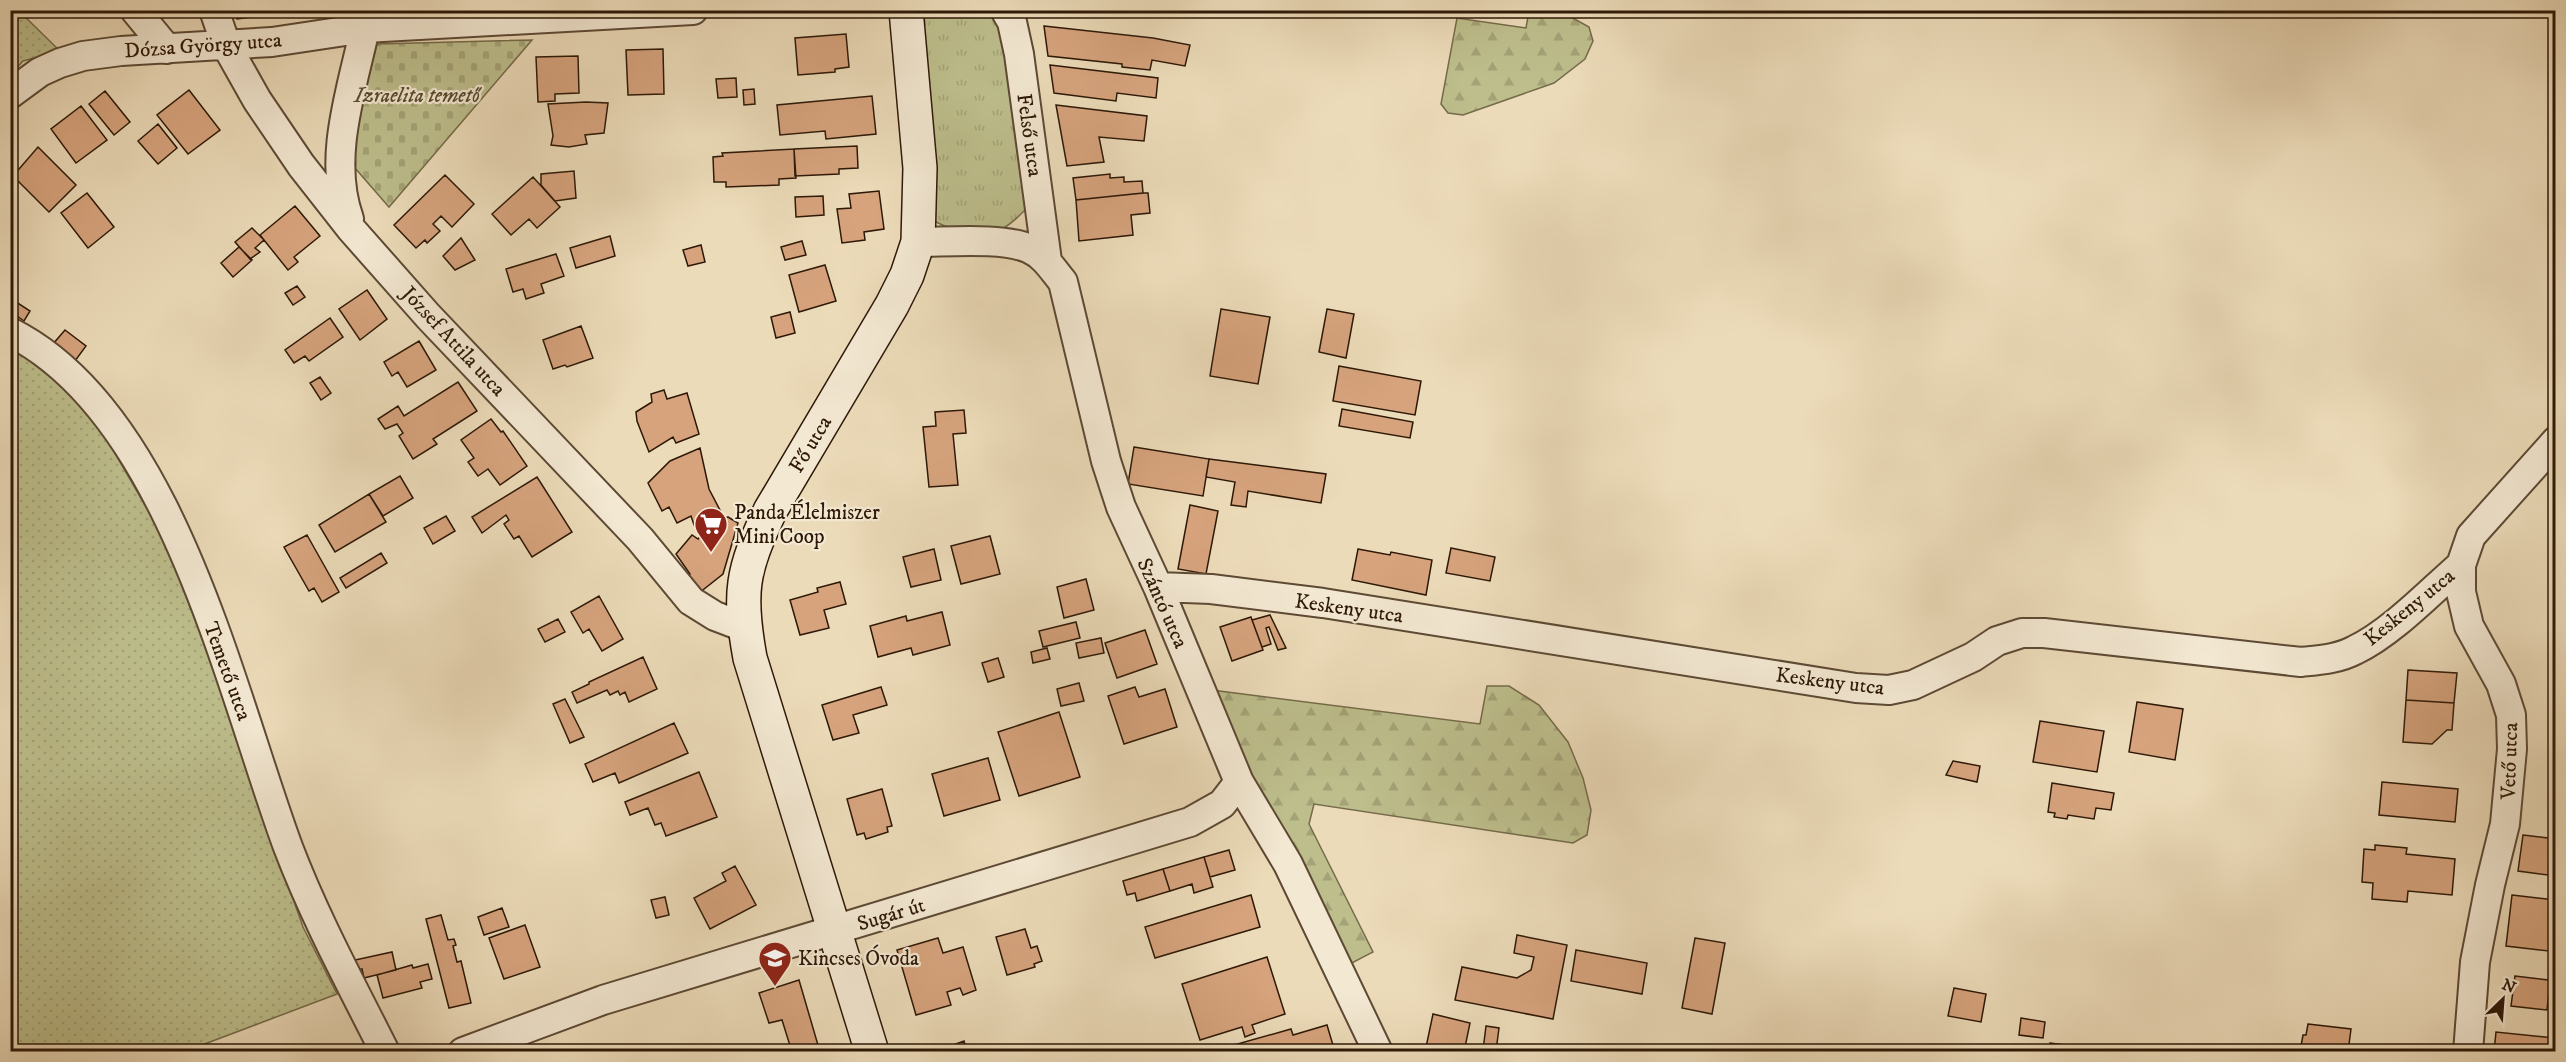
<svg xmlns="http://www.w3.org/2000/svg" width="2566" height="1062" font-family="'IM FELL DW Pica',serif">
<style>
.grass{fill:url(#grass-tufts);stroke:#756b4a;stroke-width:1.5}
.forest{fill:url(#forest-firs);stroke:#756b4a;stroke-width:1.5}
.cemetery{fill:url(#cemetery-stones);stroke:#756b4a;stroke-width:1.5}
.park{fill:url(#park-dots);stroke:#756b4a;stroke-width:1.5}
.building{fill:#d6a37d;stroke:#2d1807;stroke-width:1.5}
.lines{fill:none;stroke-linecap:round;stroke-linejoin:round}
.street-casing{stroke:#5d4934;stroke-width:32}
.secondary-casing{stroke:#2d1807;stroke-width:36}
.street{stroke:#f3e8d2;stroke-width:28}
.secondary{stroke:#f3e8d2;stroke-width:33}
.labels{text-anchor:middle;stroke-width:4.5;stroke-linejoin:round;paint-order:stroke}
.street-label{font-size:21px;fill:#2d1807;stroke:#f3e8d2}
.park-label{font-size:21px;font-style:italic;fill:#584a2f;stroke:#f3e8d2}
.poi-label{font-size:21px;fill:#2d1807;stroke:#f3e8d2;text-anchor:start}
</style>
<defs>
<pattern id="grass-tufts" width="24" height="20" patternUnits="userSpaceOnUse" patternTransform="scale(1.5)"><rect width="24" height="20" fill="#bdbe8c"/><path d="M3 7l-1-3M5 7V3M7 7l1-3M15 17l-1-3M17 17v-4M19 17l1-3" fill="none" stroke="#a3a377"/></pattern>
<pattern id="forest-firs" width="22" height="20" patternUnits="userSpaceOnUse" patternTransform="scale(1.5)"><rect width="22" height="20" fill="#bdbe8c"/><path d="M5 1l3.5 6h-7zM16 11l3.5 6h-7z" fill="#a3a377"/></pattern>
<pattern id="cemetery-stones" width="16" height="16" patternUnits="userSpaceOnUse" patternTransform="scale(1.5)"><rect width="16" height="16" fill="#bdbe8c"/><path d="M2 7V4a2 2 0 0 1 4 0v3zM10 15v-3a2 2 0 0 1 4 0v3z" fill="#a3a377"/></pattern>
<pattern id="park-dots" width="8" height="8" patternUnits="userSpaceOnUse" patternTransform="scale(1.5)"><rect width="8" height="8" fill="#bdbe8c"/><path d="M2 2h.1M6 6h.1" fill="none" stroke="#a3a377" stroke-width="1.8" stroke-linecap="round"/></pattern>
</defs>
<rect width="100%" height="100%" fill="#ecdbb9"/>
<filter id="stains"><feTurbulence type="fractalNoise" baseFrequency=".00333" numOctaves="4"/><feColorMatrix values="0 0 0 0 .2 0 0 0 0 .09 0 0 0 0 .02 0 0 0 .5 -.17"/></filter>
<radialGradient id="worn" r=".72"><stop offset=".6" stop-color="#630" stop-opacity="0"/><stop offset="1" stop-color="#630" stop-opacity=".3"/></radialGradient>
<path class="grass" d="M917 11H989L1004 34 1028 207C1021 214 1012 224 1003 228 981 239 953 231 934 221Z"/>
<path class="forest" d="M1529 11 1571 17 1589 27 1593 41 1585 59 1554 83 1463 115 1448 113 1441 104 1457 18 1526 28Z
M1487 686H1509L1539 705 1568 742 1583 778 1591 810 1587 835 1573 843 1314 804 1309 824 1373 952 1348 965 1249 774 1211 690 1480 724Z"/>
<path class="cemetery" d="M532 40 389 207 348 160 377 44Z"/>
<path class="park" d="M11 11H19L60 51 23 61 11 74Z
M10 345 77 398 109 443 164 538 204 643 303 927 337 994 202 1045 173 1051H11Z"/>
<path class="building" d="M236 10H267V14L256 16V12L252 13V17L237 19Z
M1044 26 1153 38 1190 45 1185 66 1152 60 1150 70 1122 67V64L1048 56Z
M846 34 849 67 835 69V72L798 75 795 38Z
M663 49 664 94 628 95 626 50Z
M578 56 579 93 555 94V101L538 102 536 57Z
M1050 65 1158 78 1156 98 1117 93 1116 101 1054 93Z
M736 78 737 97 718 98 716 79Z
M754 89 755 104 744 105 743 90Z
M189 90 220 130 188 154 157 115Z
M105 91 130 122 114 135 89 104Z
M872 96 876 134 826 139 825 131 780 135 777 105Z
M586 102 608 103 604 133 585 135 587 144 569 147 551 145 553 136 548 104Z
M1056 105 1147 116 1144 141 1099 137 1104 162 1067 166Z
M81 106 107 140 76 163 51 129Z
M158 124 177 148 158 164 138 141Z
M857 146 858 168 839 169V174L795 176 794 149Z
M38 147 76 185 49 212 13 176Z
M794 149 796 178 779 179V185L726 187V182H714L713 157 723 156 722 153Z
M574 171 576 198 555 201 541 185V174Z
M1110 174V178L1124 177V182L1142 181 1143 193 1076 200 1073 178Z
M445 175 474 204 452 227 441 216 433 224 440 231 427 243 425 240 416 248 394 225Z
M533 177 560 207 537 228 529 219 511 235 492 214Z
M879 191 884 229 864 232 865 240 842 243 837 209 851 208 849 194Z
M87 193 114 227 88 248 61 213Z
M1143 193H1148L1150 213 1131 215 1133 235 1079 241 1076 200Z
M823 196 824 215 796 217 795 197Z
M295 206 320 236 294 257 298 262 288 270 260 235Z
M252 228 264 240 255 248 260 252 250 259 235 242Z
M610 236 615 256 576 268 570 248Z
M461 238 475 260 455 270 443 256Z
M802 241 806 255 785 260 781 247Z
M701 245 705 262 688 266 683 250Z
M239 247 252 260 233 277 221 263Z
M556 254 564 276 541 284 544 293 526 299 523 289 513 292 506 269Z
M825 265 836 301 799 312 789 275Z
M297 286 305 297 293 305 285 293Z
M367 290 387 319 360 340 339 309Z
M13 300 30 311 24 321 10 311Z
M1221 309 1270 317 1258 384 1210 376Z
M1327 309 1354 314 1346 358 1319 352Z
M790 312 795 333 776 338 771 317Z
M330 318 343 337 309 361 305 356 294 363 285 350Z
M581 326 593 358 567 367 565 365 553 369 543 340Z
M65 330 86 346 75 361 53 344Z
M419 341 436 370 407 387 398 372 392 376 384 362Z
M1339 366 1421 381 1415 415 1333 401Z
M320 377 331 393 321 400 310 383Z
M458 382 477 411 433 439 437 444 413 459 399 436 403 433 397 424 385 429 378 419 398 406 404 416Z
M664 390 667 399 687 393 699 434 676 443 673 437 649 452 637 421 636 412 652 402 651 394Z
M1342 409 1413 422 1410 438 1339 426Z
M964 410 966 433 953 434 958 485 929 487 923 427 936 426 935 412Z
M491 419 501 432 503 431 527 466 500 485 488 469 478 476 468 462 474 458 461 440Z
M1134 447 1209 459 1203 496 1128 484Z
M700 448 709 489 721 512 694 525 691 516 677 523 669 507 662 511 648 483 670 461Z
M1209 459 1326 474 1321 503 1248 491 1246 507 1231 505 1235 482 1206 477Z
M400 476 413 498 383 516 369 494Z
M537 477 572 532 532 557 519 536 514 539 504 524 509 520 506 515 482 533 472 517Z
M369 494 386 522 335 552 319 525Z
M1190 505 1218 511 1206 574 1178 569Z
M446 516 455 531 433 544 424 528Z
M728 517 738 523 723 574 699 593 686 579 690 574 676 554 692 535 698 539 707 529 713 530 718 519Z
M307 535 339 592 322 602 314 588 309 591 284 547Z
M990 536 1000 574 961 584 951 546Z
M1451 548 1495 557 1490 581 1446 573Z
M934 549 941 580 911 587 903 557Z
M1358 549 1390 555 1391 552 1432 560 1426 595 1352 580Z
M381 553 387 563 346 588 340 578Z
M1086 579 1094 610 1064 618 1057 587Z
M840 582 846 604 824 610 829 628 800 635 790 600 818 592 817 588Z
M599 596 623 639 602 651 589 629 583 633 571 612Z
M942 612 950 645 913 655 911 648 878 657 870 626 906 616 907 621Z
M1270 615 1286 648 1278 650 1269 627 1266 628 1271 644 1262 647 1252 620Z
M1251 617 1263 650 1232 661 1220 627Z
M558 619 565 632 545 642 538 629Z
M1076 622 1080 638 1043 647 1039 631Z
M1145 630 1157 664 1117 678 1105 643Z
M1101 638 1104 653 1079 658 1076 643Z
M1047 648 1050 659 1033 663 1031 652Z
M643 657 657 689 629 702 625 692 620 695 618 691 610 695 607 690 577 703 572 692 589 684V682Z
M998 658 1004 677 988 682 982 663Z
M2408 670 2457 673 2454 703 2406 700Z
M1079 683 1084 701 1061 706 1057 689Z
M881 687 887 705 853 715 859 733 833 740 822 705Z
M1135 687 1139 697 1165 689 1177 727 1124 744 1108 696Z
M565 699 584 737 570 743 553 704Z
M2406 700 2454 703 2452 730H2447L2432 744 2403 742Z
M2137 702 2183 709 2175 760 2129 752Z
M1059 712 1080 777 1019 796 998 732Z
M2040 721 2104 731 2097 772 2033 762Z
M674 723 688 753 619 783 615 773 593 782 585 764Z
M988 758 1000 800 944 816 932 774Z
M1953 761 1980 766 1977 782 1946 775Z
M699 772 717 817 666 836 661 823 655 825 648 808 630 815 625 802Z
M2382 782 2458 789 2455 822 2379 815Z
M2052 783 2114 793 2111 810 2096 808 2094 819 2068 815 2067 819 2054 817 2055 813 2048 812Z
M882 789 892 826 887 827 888 832 866 839 864 833 857 835 847 799Z
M2523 835 2556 839V876L2518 871Z
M2375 845 2407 848 2406 854 2455 859 2452 895 2408 891 2407 902 2372 899 2373 883 2362 882 2364 849 2375 850Z
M1229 850 1235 870 1210 877 1204 857Z
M1204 857 1213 887 1194 893 1192 884 1170 891 1163 869Z
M735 866 756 905 710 929 694 898 726 881 722 873Z
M1163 869 1170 891 1137 901 1135 893 1127 895 1123 881Z
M1251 895 1260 927 1155 958 1145 927Z
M2512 895 2555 900 2556 944H2550L2549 951 2506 946Z
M665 897 669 915 656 918 651 900Z
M502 908 509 927 484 935 478 917Z
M441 915 448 940 454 939 456 945 453 946 457 962 461 961 471 1003 449 1008 426 919Z
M525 925 540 967 504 979 489 938Z
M1025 929 1031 948 1037 946 1042 961 1034 964 1035 967 1007 975 996 937Z
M1517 935 1567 945 1553 1019 1455 1000 1462 967 1517 978 1531 970 1534 957 1514 953Z
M938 938 943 953 963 947 976 990 963 995 960 988 947 992 951 1005 916 1015 897 950Z
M1695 938 1725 943 1712 1014 1682 1008Z
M1576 950 1647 963 1642 994 1571 981Z
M392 952 396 970 364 978 362 969 358 970 355 960Z
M1267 957 1285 1014 1252 1025 1255 1033 1245 1037 1242 1027 1200 1040 1182 984Z
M428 964 432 979 420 982 422 988 383 998 377 975 412 965 413 968Z
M2515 976 2556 981V992L2549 991 2547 1010 2511 1006Z
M799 980 820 1052H792L782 1020 769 1023 759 993Z
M1954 988 1986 994 1981 1022 1948 1016Z
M1433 1014 1470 1023 1464 1052H1425Z
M2021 1018 2045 1022 2043 1038 2019 1035Z
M2308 1024 2351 1029 2348 1052 2310 1051V1047L2301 1046 2303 1035H2306Z
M1327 1025 1335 1052H1282L1281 1047 1266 1052H1229L1227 1047 1291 1029 1293 1035Z
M1486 1026 1499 1028 1496 1051 1483 1050Z
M2555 1029 2556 1052H2494L2496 1032 2554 1038Z
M964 1041 967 1052H934Z
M2050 1043 2072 1046 2071 1052H2049Z
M2389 1046 2427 1052H2388Z"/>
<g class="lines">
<defs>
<path id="street" d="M135 10 167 49
M214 10 226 45 257 100 301 165 352 230 428 316 640 539 691 601 715 616 744 627
M1005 10 1012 22 1019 54 1047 261
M10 94 40 72 60 63 83 56 121 51 272 42 365 28 693 10
M349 219C327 158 352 89 365 28
M918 242C947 242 1005 237 1030 249 1045 256 1053 270 1063 282L1106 461 1121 507 1158 587 1239 782 1288 864 1378 1052
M10 332C171 412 230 690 288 847 315 918 351 984 385 1052
M1158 587 1211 589 1323 603 1856 688 1889 690 1913 685 1973 657 1997 641 2022 633H2044L2301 662C2320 660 2338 659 2355 650 2391 633 2430 592 2461 565
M463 1052 603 1000 1190 822 1222 804 1239 782
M2468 1052 2475 962 2490 885 2505 824 2512 749 2511 715 2501 684 2469 626 2461 592V565L2471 536 2556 441"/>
<path id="secondary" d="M872 1052 750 658C738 592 742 571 770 511L892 305 907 275 918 242 920 168 906 10"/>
</defs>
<use href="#street" class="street-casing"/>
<use href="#secondary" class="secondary-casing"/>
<use href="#street" class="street"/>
<use href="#secondary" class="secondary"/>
</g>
<defs>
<symbol id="supermarket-pin" viewBox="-11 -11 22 30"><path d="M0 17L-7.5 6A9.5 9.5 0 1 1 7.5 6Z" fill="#8f2418" stroke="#f3e8d2"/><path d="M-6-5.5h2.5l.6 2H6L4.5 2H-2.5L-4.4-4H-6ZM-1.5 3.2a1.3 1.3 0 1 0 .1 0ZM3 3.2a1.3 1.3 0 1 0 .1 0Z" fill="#fff"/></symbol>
<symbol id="school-pin" viewBox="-11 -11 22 30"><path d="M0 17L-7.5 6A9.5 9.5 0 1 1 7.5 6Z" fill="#8f2418" stroke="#f3e8d2"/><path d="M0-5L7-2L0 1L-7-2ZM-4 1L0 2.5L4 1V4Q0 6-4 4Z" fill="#fff"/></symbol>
</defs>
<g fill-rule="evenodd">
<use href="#supermarket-pin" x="692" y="505" width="38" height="52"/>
<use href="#school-pin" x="756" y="939" width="38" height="52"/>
</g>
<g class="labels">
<g class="street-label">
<text transform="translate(203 45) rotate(-4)" y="7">Dózsa György utca</text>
<text transform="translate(1030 135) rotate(82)" y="7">Felső utca</text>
<text transform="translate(454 341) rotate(47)" y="7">József Attila utca</text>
<text transform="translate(810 444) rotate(-59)" y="7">Fő utca</text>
<text transform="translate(1163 603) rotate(66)" y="7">Szántó utca</text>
<text transform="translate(2409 607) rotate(-39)" y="7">Keskeny utca</text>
<text transform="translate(1349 608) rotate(8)" y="7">Keskeny utca</text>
<text transform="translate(228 671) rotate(70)" y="7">Temető utca</text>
<text transform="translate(1830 681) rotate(7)" y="7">Keskeny utca</text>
<text transform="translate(2509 761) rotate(-88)" y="7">Vető utca</text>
<text transform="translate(891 914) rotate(-17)" y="7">Sugár út</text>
</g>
<g class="park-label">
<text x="417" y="102">Izraelita temető</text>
</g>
<g class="poi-label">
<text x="734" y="519">Panda Élelmiszer<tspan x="734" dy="24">Mini Coop</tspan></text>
<text x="798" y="965">Kincses Óvoda</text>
</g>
</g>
<rect width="2566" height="1062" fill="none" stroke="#ecdbb9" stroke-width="36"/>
<rect x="12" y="12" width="2542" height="1038" fill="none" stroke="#2d1807" stroke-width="3"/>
<rect x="18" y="18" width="2530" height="1026" fill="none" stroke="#2d1807" stroke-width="1.5"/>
<g transform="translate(2503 999) rotate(25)" stroke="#f3e8d2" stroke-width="4.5" paint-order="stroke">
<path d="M0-4.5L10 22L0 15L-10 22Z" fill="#2d1807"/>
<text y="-9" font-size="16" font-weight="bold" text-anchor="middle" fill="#2d1807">N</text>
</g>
<rect width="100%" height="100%" filter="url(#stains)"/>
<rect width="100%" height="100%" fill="url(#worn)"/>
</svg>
